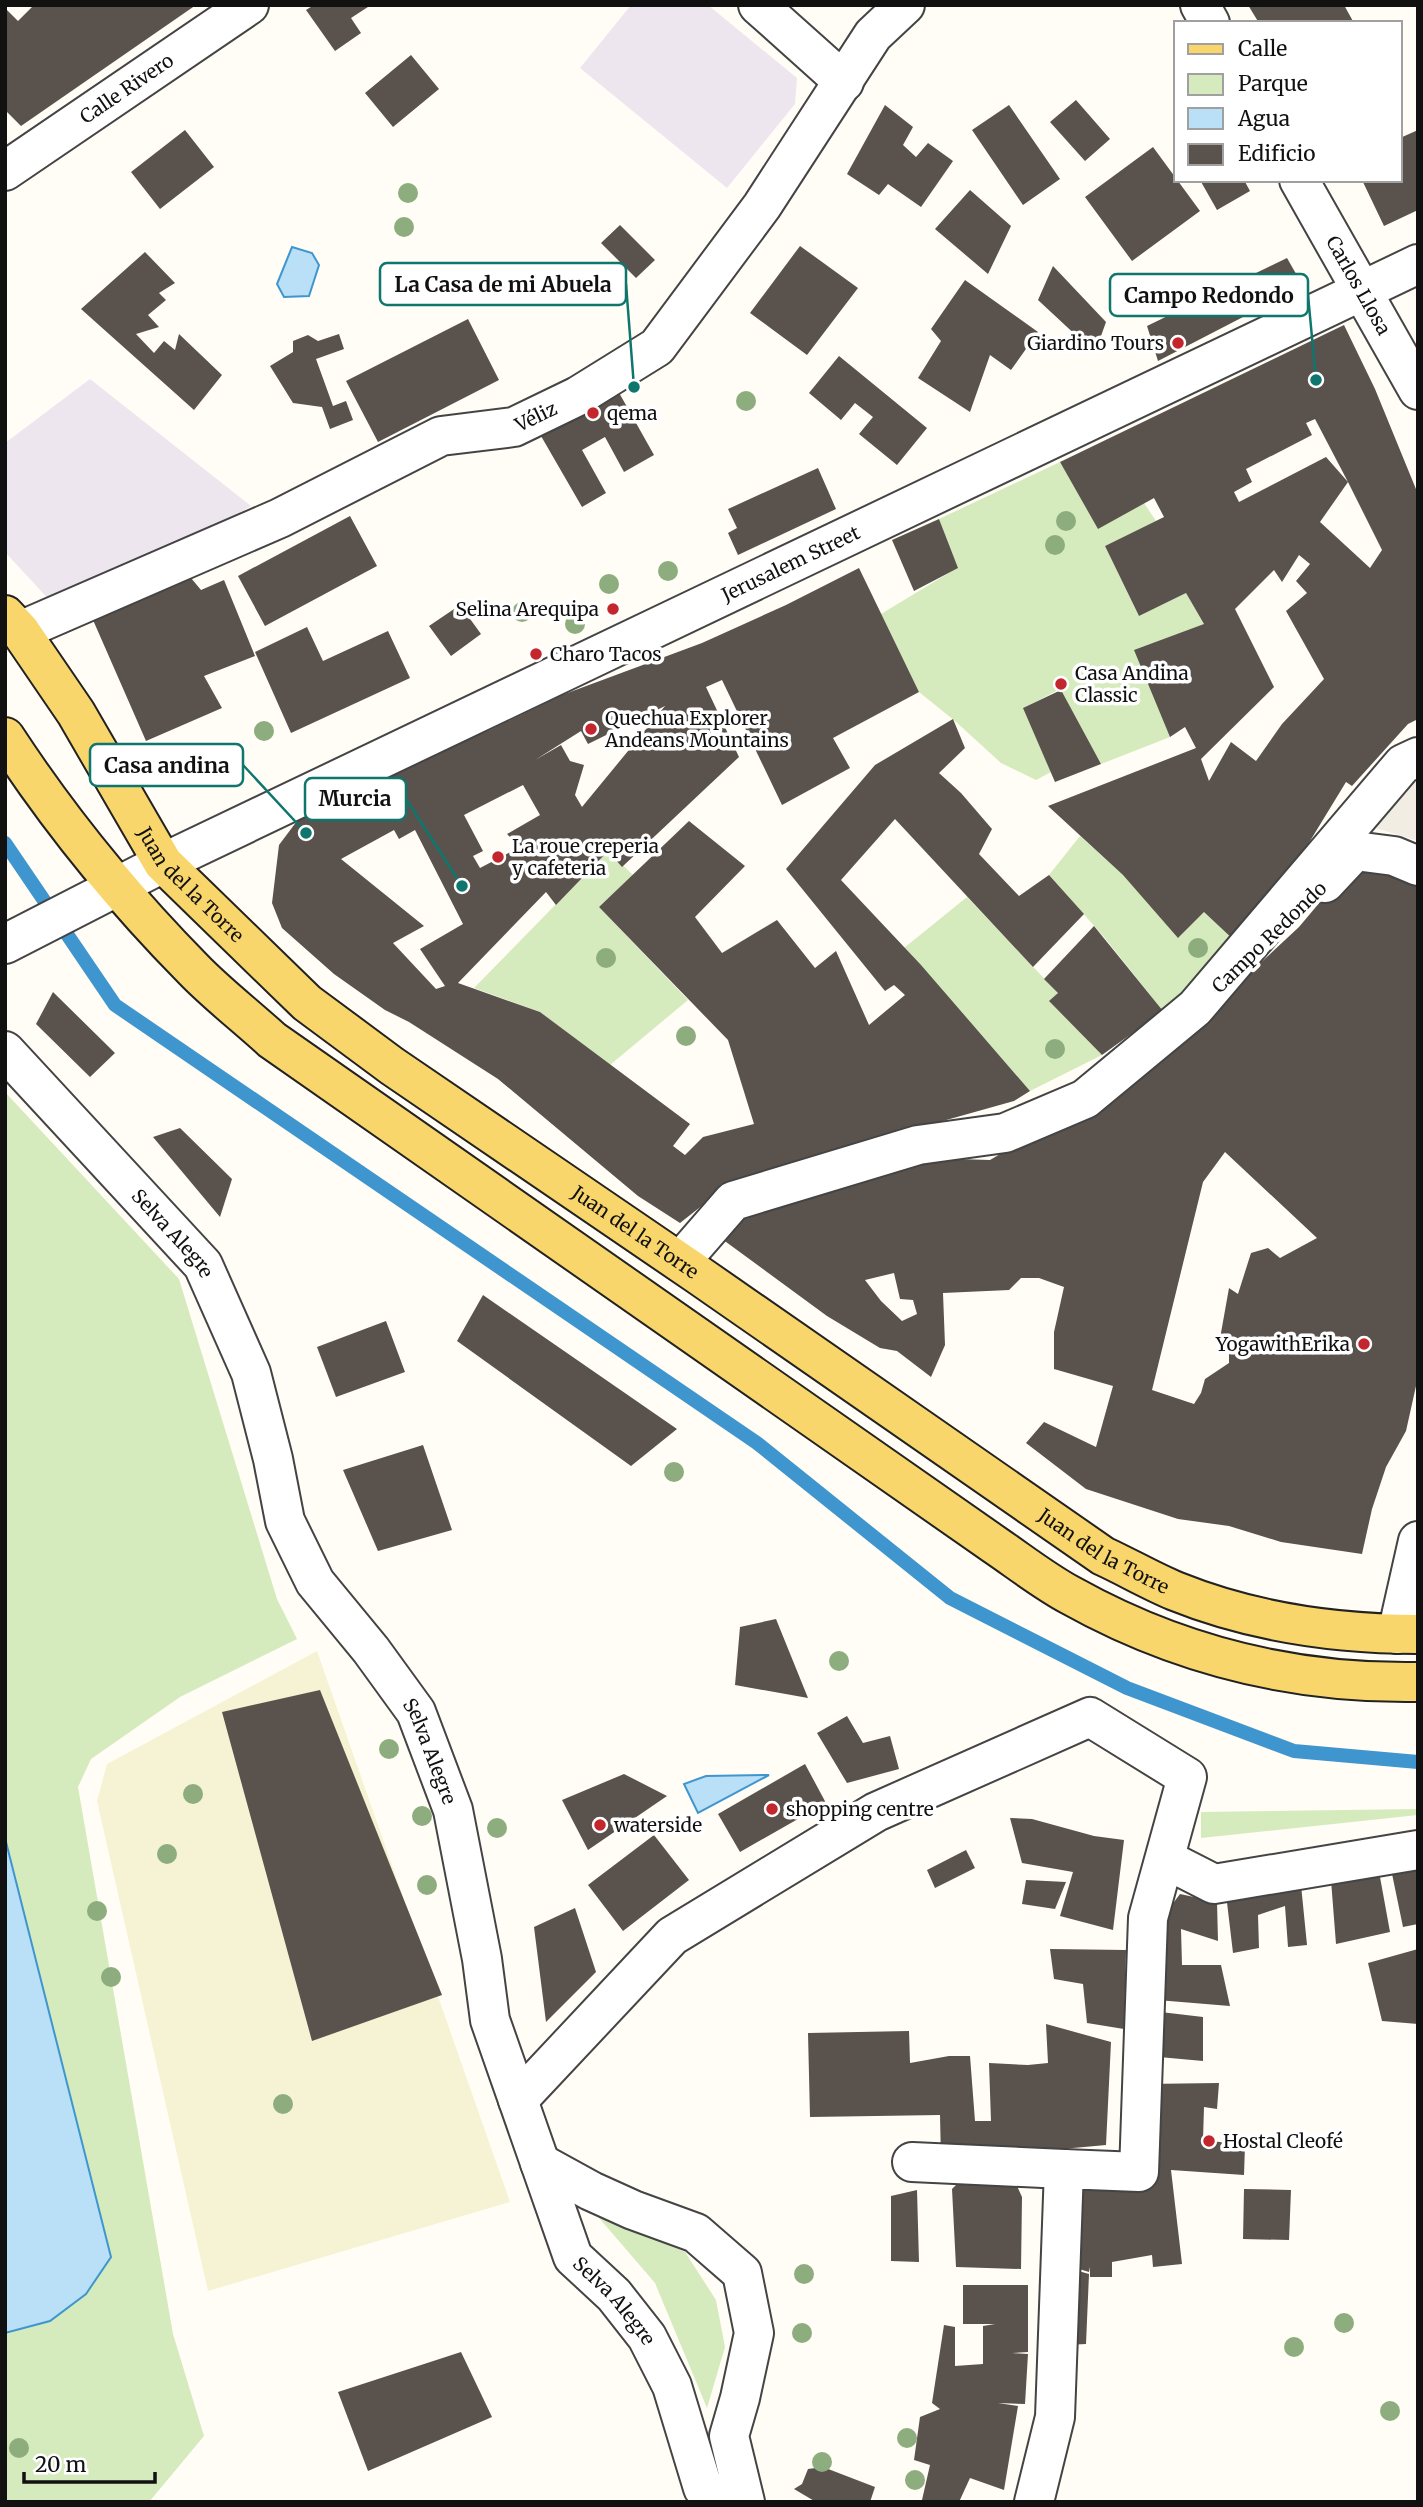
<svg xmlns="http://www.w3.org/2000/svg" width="1423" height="2507" font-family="Merriweather,serif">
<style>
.industrial{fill:#eee6ef}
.farmland{fill:#f6f3d4}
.green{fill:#d5ebbd}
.plaza{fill:#f1ede2}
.water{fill:#b9e0f7;stroke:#3f96cf;stroke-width:2}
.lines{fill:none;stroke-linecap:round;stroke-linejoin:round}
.stream{stroke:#3f96cf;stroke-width:14}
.building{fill:#5a524d;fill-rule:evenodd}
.minor-casing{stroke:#444;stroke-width:42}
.major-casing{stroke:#222;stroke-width:42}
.minor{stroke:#fff;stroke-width:38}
.major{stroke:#f9d66b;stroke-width:38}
.tree{fill:#8dad7f}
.poi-dot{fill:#c4262e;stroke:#fff;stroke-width:2.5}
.labels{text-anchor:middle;stroke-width:7;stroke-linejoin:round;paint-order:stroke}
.street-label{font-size:19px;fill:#111;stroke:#fff}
.poi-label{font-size:19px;fill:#111;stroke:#fff;text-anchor:start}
.leader{fill:none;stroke:#0f766e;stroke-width:2.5}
.callout-dot{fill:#0f766e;stroke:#fff;stroke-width:2.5}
.callout{fill:#fff;stroke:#0f766e;stroke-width:2.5}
.callout-label{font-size:21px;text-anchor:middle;font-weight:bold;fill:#111}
</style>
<rect width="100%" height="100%" fill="#fffdf5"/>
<path class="industrial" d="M631 5H708L797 78 795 104 727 188 580 68Z
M90 379 251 506 201 535 53 604 5 552V443Z"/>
<path class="farmland" d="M317 1651 510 2202 208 2291 97 1801 107 1764Z"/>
<path class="green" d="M1060 462 1098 528 1144 503 1156 521 1105 546 1139 616 1186 593 1204 624 1170 737 1101 764 1058 690 1024 708 1051 772 1036 780 1001 763 955 721 919 692 881 614 957 568 939 519Z
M1080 836 1123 875 1179 937 1204 912 1236 942 1163 1011 1104 937 1049 875Z
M608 851 633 875 599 907 688 1000 610 1065 540 1012 474 988Z
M967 897 1058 993 1050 1002 1102 1055 1030 1091 904 948Z
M5 1092 179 1279 277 1599 297 1639 180 1697 91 1759 78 1787 173 2334 204 2436 149 2502H5Z
M1418 1809V1815L1201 1838V1812Z
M594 2212 685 2252 716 2300 725 2347 707 2408 655 2283Z"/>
<path class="plaza" d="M1418 770V841L1369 826Z"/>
<path class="water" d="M292 247 312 253 319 265 309 296 284 297 277 284Z
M769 1775 698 1813 684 1784 706 1776Z
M5 1838 111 2257 86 2294 50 2321 5 2333Z"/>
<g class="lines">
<path class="stream" d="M5 843 115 1005 757 1443 950 1598 1127 1688 1294 1751 1418 1762"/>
</g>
<path class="building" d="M34 5H196L21 126 5 110V8L18 21Z
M314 5H371L351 18 361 33 335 51 306 10Z
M1248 5H1344L1354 23H1259Z
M411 55 439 89 393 127 365 93Z
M1076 100 1110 139 1085 161 1050 122Z
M885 105 913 127 903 145 916 157 928 143 953 161 921 207 888 184 879 195 847 174Z
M1009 105 1060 179 1023 205 972 130Z
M185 130 214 167 160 209 131 172Z
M1418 130V210L1384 226 1362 180H1400V138Z
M1153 147 1200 211 1132 261 1085 197Z
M1200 180H1244L1250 191 1217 210Z
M970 190 1011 226 988 274 935 229Z
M620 225 655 260 636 278 601 243Z
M800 246 858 288 807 355 750 313Z
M145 252 175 283 159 293 166 300 148 315 159 327 136 334 154 353 164 341 175 350 179 334 222 375 194 410 81 309Z
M1287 258 1303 286 1158 361 1147 326Z
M1053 266 1106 322 1095 353 1038 300Z
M965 280 1038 332 1011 370 990 355 970 412 918 378 941 341 931 329Z
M468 319 499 380 378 442 346 381Z
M1344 325 1375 389 1418 494V719L1408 724 1352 786 1346 782 1271 905 1236 942 1204 912 1178 938 1123 875 1048 806 1196 748 1185 727 1170 737 1134 650 1204 624 1186 593 1139 616 1105 546 1164 517 1154 498 1098 529 1060 462ZM1315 419 1348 482 1382 550 1370 568 1320 522 1348 482 1326 457 1239 502 1234 492 1252 482 1246 469 1312 435 1306 423ZM1299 555 1310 564 1296 581 1307 593 1286 611 1324 679 1282 724 1256 761 1231 742 1209 781 1201 759 1274 687 1235 609 1274 570 1282 582Z
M339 334 344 349 316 359 333 406 346 401 353 420 330 429 322 407 293 403 270 366 293 352V341L308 335 318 341Z
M839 356 927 428 897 465 859 434 873 417 855 403 841 420 809 393Z
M613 382 654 455 624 472 605 437 582 450 606 493 582 507 541 436 557 427Z
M818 468 836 509 738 555 728 533 737 528 728 509Z
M350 516 377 566 265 626 238 576Z
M939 519 958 568 914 591 892 540Z
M859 568 919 692 833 738 850 768 782 805 722 680 706 687 739 757 622 867 608 851 556 905 546 892 458 983 540 1012 690 1124 673 1146 685 1155 703 1137 754 1124 728 1040 599 907 689 821 745 866 695 917 722 953 777 920 815 968 836 951 869 1025 905 995 894 985 885 991 786 869 875 765 953 719 965 748 939 773 961 793 992 829 979 854 1019 896 1049 875 1084 914 1033 967 895 819 841 880 921 965 1030 1091 1014 1101 768 1170 723 1189 680 1223 638 1196 498 1079 409 1022 385 1010 334 974 282 928 272 903 279 845 300 817 314 807 317 818 323 811 431 754 490 730 562 695 702 643 786 605ZM665 706 582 807 575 795 584 765 570 761 561 745 535 760 581 731 588 744ZM523 785 540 815 507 834 520 847 480 868 473 856 483 851 464 815ZM394 830 399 839 415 830 463 924 420 949 445 986 436 989 393 943 424 926 341 859Z
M191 578 201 590 224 580 255 656 204 676 222 708 146 741 93 620Z
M460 605 481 634 451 656 429 626Z
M307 627 323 661 388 631 410 678 291 733 255 652Z
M1061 690 1101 764 1055 782 1023 708Z
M1357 858 1418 881V1377L1406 1431 1386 1467 1372 1509 1362 1554 1281 1542 1229 1526 1178 1519 1086 1489 1026 1443 1044 1422 1096 1447 1113 1386 1054 1369V1332L1064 1287 1039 1278H1021L1009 1290 943 1293 945 1345 931 1377 897 1351 880 1348 827 1316 722 1239 750 1209 925 1158 990 1160 1007 1150 1227 999 1255 968 1299 927ZM1225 1152 1317 1238 1280 1258 1268 1248 1251 1253 1238 1294 1229 1288 1219 1344 1229 1343V1363L1205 1379 1201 1393 1194 1404 1152 1390 1203 1182ZM894 1273 900 1299 913 1300 917 1314 902 1321 881 1301 865 1280Z
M1094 926 1163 1011 1102 1055 1049 1001 1058 993 1044 979Z
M53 992 115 1053 90 1077 36 1024Z
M180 1128 232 1179 220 1217 153 1137Z
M483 1295 677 1429 631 1466 457 1341Z
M386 1321 405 1372 336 1397 317 1347Z
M423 1445 452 1530 378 1551 343 1470Z
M776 1619 808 1698 735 1685 740 1627Z
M320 1690 442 1995 312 2041 222 1712Z
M847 1716 863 1743 890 1736 899 1769 847 1783 817 1733Z
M805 1764 826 1803 740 1852 718 1814Z
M624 1774 667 1796 588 1850 562 1800Z
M1010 1818 1032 1819 1094 1836 1124 1840 1113 1930 1060 1916 1073 1872 1022 1863Z
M654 1835 689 1880 623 1931 588 1885Z
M966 1850 975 1868 935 1888 927 1870Z
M1418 1864V1924L1403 1927 1391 1869Z
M1380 1877 1390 1932 1336 1944 1331 1880Z
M1026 1880 1066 1882 1055 1909 1022 1904Z
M1301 1885 1307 1945 1288 1947 1285 1906 1258 1915 1259 1948 1233 1953 1226 1894Z
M1180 1894 1217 1902 1218 1941 1181 1929 1182 1965H1221L1230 2006 1157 2000 1159 1922Z
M575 1908 596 1972 546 2022 534 1927Z
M1050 1949 1126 1950 1124 2029 1087 2023 1083 1984 1054 1979Z
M1418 1949V2024L1382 2021 1368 1963Z
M1152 2011 1203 2017V2061L1148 2056Z
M1046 2024 1111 2042 1106 2145 941 2160 940 2115 810 2117 808 2033 909 2031 910 2063 949 2056H970L975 2121H991L989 2063 1028 2065 1048 2063Z
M1219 2083 1217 2109 1204 2107 1203 2140 1245 2145 1244 2175 1171 2170 1182 2264 1153 2267 1152 2255 1112 2262V2277H1090V2267L1089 2272 1076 2268 1068 2175 1114 2176 1145 2084Z
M968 2173 1013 2177 1022 2197 1021 2269 956 2267 952 2189Z
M1244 2189 1291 2190 1289 2240 1243 2239Z
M917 2190 919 2262 891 2261V2196Z
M1075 2270 1089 2274 1086 2344 1066 2345Z
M963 2285H1028V2352L1012 2353 1028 2354 1025 2404 998 2403 1018 2406 1004 2490 970 2478 959 2502H927L922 2500 930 2465 914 2460 920 2417 940 2409 932 2403 944 2325 955 2327V2366L983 2364V2326L995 2324H963Z
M461 2352 492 2417 368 2471 338 2392Z
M823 2467 875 2487 870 2502H816L794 2489 802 2484 808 2469Z"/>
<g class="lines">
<defs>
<g id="minor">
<path d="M758 5 844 82"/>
<path d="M1200 5 1210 23"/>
<path id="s1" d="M5 171 249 5"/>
<path id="s2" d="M1299 180 1418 390"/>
<path id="s3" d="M20 631 280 518 441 436 514 427 578 396 657 347 762 206 873 35 905 5"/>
<path d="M1325 883 1355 851 1394 856 1418 866"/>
<path id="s4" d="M5 944 163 863 1418 264"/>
<path id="s5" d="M5 1051 203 1265 251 1373 273 1459 285 1521 315 1582 371 1650 416 1712 453 1810 482 1959 490 2020 573 2257 614 2295 647 2337 672 2386 703 2488 739 2502"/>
<path d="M680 1262 733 1201 918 1145 1005 1133 1085 1099 1195 1008 1403 764 1418 757"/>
<path d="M1397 1634 1418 1541"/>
<path d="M1165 1859 1214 1884 1418 1850"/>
<path d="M518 2100 672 1936 876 1812 1090 1717 1187 1777 1148 1918 1139 2172 1064 2169 1055 2417 1034 2502"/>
<path d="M912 2162 1064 2169"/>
<path d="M540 2163 591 2191 633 2210 696 2233 742 2273 754 2333 740 2398 729 2436 745 2502"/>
</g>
<g id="major">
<path id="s6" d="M5 615 20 631 76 713 163 863 307 1003 392 1066 697 1274 1103 1556C1127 1567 1151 1581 1175 1591 1252 1622 1335 1634 1418 1634"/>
<path d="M5 737C60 821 122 897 193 969 217 994 246 1016 272 1040L995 1545C1020 1562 1044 1581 1070 1595 1179 1656 1293 1684 1418 1682"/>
</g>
</defs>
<use href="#minor" class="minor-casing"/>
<use href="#major" class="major-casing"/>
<use href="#minor" class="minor"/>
<use href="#major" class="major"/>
</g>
<g class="tree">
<circle cx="408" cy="193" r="10"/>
<circle cx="404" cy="227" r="10"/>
<circle cx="746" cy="401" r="10"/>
<circle cx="1066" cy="521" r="10"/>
<circle cx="1055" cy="545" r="10"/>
<circle cx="668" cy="571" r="10"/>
<circle cx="609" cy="584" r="10"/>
<circle cx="522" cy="612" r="10"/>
<circle cx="575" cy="624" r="10"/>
<circle cx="264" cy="731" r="10"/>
<circle cx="1198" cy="948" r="10"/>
<circle cx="606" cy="958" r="10"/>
<circle cx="686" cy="1036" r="10"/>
<circle cx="1055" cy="1049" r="10"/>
<circle cx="674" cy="1472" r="10"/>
<circle cx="839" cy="1661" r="10"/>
<circle cx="389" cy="1749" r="10"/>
<circle cx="193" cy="1794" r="10"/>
<circle cx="422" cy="1816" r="10"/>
<circle cx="497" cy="1828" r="10"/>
<circle cx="167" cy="1854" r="10"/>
<circle cx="427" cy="1885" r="10"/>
<circle cx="97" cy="1911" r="10"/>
<circle cx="111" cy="1977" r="10"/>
<circle cx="283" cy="2104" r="10"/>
<circle cx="804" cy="2274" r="10"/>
<circle cx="1344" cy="2323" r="10"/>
<circle cx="802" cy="2333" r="10"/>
<circle cx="1294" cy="2347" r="10"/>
<circle cx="1390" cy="2411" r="10"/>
<circle cx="907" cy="2438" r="10"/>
<circle cx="19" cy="2448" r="10"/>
<circle cx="822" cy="2462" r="10"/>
<circle cx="915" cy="2480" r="10"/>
</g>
<g class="poi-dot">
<circle cx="1178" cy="343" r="7"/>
<circle cx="593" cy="413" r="7"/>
<circle cx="613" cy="609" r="7"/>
<circle cx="536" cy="654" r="7"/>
<circle cx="1061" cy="684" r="7"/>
<circle cx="591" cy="729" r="7"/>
<circle cx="498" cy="857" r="7"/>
<circle cx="1364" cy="1344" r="7"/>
<circle cx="772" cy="1809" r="7"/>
<circle cx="600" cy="1825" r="7"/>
<circle cx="1209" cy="2141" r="7"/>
</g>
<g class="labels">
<g class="street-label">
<text dy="7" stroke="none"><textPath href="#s1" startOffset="147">Calle Rivero</textPath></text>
<text dy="7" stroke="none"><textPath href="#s2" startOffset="121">Carlos Llosa</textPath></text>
<text dy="7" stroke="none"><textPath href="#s3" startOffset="562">Véliz</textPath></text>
<text dy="7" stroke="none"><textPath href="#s4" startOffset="873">Jerusalem Street</textPath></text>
<text dy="7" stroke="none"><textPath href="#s6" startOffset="329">Juan del la Torre</textPath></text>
<text transform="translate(1269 937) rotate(-44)" y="7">Campo Redondo</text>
<text dy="7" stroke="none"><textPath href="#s6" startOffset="896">Juan del la Torre</textPath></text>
<text dy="7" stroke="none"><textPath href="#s5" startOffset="248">Selva Alegre</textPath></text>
<text dy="7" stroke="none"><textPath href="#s6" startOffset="1463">Juan del la Torre</textPath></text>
<text dy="7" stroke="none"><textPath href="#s5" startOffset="836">Selva Alegre</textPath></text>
<text dy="7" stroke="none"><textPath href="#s5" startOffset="1424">Selva Alegre</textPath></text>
</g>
<g class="poi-label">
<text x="1164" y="350" text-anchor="end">Giardino Tours</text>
<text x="607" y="420">qema</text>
<text x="599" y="616" text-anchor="end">Selina Arequipa</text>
<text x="550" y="661">Charo Tacos</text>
<text x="1075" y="680">Casa Andina<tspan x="1075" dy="22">Classic</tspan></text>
<text x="605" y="725">Quechua Explorer<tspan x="605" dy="22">Andeans Mountains</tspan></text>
<text x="512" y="853">La roue creperia<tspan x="512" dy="22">y cafeteria</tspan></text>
<text x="1350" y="1351" text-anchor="end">YogawithErika</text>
<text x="786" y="1816">shopping centre</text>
<text x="614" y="1832">waterside</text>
<text x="1223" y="2148">Hostal Cleofé</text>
</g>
</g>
<path class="leader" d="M634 387L626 284M1316 380L1308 295M306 833L243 765M462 886L406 799"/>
<g class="callout-dot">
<circle cx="634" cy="387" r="7"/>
<circle cx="1316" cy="380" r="7"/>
<circle cx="306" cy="833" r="7"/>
<circle cx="462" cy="886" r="7"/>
</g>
<g class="callout">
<rect x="380" y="263" width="246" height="42" rx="7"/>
<rect x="1110" y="274" width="198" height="42" rx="7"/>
<rect x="90" y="744" width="153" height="42" rx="7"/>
<rect x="305" y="778" width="101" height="42" rx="7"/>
</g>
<g class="callout-label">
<text x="503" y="292">La Casa de mi Abuela</text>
<text x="1209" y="303">Campo Redondo</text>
<text x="167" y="773">Casa andina</text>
<text x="355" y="806">Murcia</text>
</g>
<rect width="1423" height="2507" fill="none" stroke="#111111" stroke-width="14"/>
<rect x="1174" y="21" width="228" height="161" fill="#ffffff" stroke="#a0a0a0" stroke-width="2"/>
<rect x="1188" y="44" width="35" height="10" fill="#f9d66b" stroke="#a0a0a0" stroke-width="2"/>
<text x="1238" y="56" font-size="21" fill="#111111">Calle</text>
<rect x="1188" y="74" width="35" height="21" fill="#d5ebbd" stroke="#a0a0a0" stroke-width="2"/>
<text x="1238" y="91" font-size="21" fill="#111111">Parque</text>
<rect x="1188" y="108" width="35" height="21" fill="#b9e0f7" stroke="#a0a0a0" stroke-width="2"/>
<text x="1238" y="126" font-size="21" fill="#111111">Agua</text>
<rect x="1188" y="144" width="35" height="21" fill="#5a524d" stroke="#a0a0a0" stroke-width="2"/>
<text x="1238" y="161" font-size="21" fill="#111111">Edificio</text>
<path d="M24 2472v10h131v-10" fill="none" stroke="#111111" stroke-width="3.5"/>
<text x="35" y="2472" font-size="21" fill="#111111" stroke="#ffffff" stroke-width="5" paint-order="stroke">20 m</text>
</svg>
